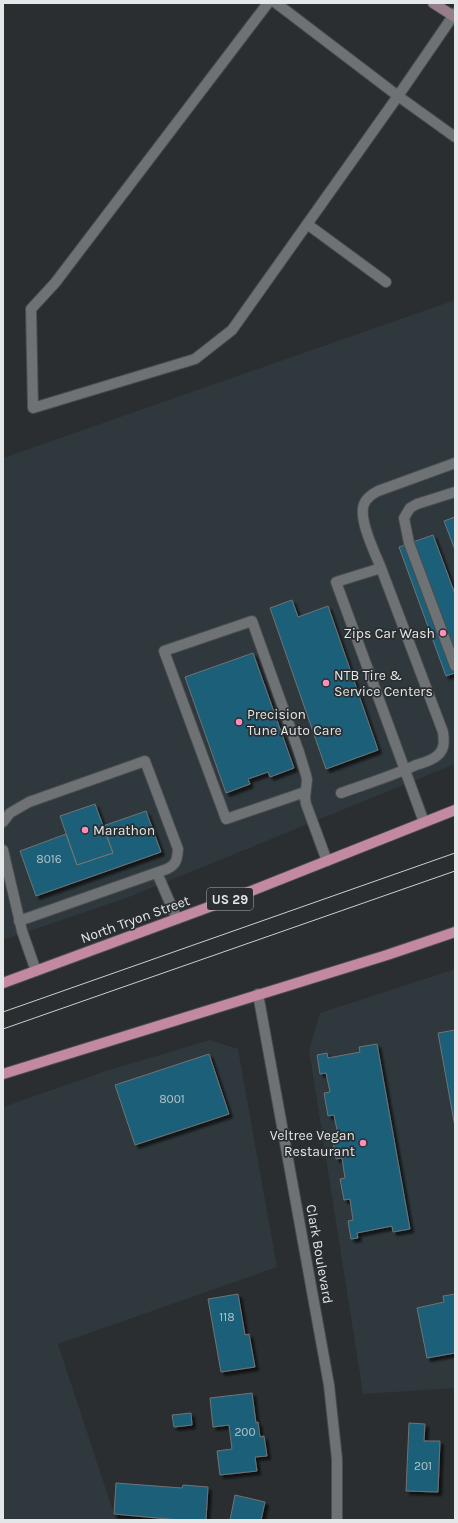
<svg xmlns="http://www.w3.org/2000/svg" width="458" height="1523" font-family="Karla,sans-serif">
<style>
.built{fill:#2e383d}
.building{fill:#1d5f78;stroke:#6f7376;filter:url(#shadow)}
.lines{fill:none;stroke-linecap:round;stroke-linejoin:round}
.lane-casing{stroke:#494c4e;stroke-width:12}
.street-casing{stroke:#494c4e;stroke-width:12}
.secondary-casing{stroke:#494c4e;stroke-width:12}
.primary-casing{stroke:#494c4e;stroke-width:12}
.lane{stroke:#6e7275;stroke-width:10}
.street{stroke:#6e7275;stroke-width:10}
.secondary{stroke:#987e8c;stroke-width:10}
.primary{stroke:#c389a3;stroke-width:10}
.tram{stroke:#cacecf;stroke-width:1}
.poi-dot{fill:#fe8ebe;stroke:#2a2e30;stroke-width:1.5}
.labels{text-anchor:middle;stroke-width:3.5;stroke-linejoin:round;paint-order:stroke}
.number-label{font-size:12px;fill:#b2c5cc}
.shield{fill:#2a2e30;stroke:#acb0b1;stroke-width:1}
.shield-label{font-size:13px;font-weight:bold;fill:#e4e7e8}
.poi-label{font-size:14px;fill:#e4e7e8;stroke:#2a2e30;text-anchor:start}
.street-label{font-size:14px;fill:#e4e7e8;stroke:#2a2e30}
</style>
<defs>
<filter id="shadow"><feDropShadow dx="3.5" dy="3.5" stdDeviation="1" flood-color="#0009"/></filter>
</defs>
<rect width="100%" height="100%" fill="#2a2e30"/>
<path class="built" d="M455 300V764L129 897 3 940V458Z
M455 969V1388L363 1394 309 1050 320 1013Z
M210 1040 238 1049 277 1267 58 1344 116 1520H3V1107L109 1070Z"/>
<path class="building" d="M455 517V550L444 521Z
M433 535 455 594V673L446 676 399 547Z
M292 600 298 617 328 606 378 750 326 769 270 608Z
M253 653 294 768 270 777 268 772 248 779 250 784 226 793 185 677Z
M95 804 113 853 77 865 60 816Z
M146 811 161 852 36 896 20 851 66 834 77 865 113 853 103 826Z
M455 1030V1127L438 1033Z
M377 1044 410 1229 393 1232 392 1226 357 1233 358 1238 351 1239 348 1221 353 1220 350 1199 344 1200 340 1179 345 1178 342 1158 336 1159 332 1136 338 1135 334 1115 328 1116 324 1093 330 1092 326 1073 320 1074 317 1055 327 1053 328 1058 360 1052 359 1047Z
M209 1054 229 1114 135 1145 115 1085Z
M238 1294 245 1335 249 1334 255 1367 221 1372 208 1299Z
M455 1294V1353L427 1358 417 1308 444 1302 443 1296Z
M252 1393 256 1423 258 1422 260 1437 264 1436 267 1456 255 1457 257 1471 220 1475 217 1451 232 1449 229 1425 213 1427 210 1398Z
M191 1413 192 1425 174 1427 172 1415Z
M409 1423 425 1424 424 1441H440L438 1492 406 1491Z
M116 1483 182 1488 183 1485 208 1487 206 1520H179L114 1514Z
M235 1495 265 1502 261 1520H230Z"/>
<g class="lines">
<defs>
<path id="lane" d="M268 3 55 283 31 309 33 408 195 359 232 330 398 96 276 3
M455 13 398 96 455 137
M307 224 386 282
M455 492 417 504 410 508 404 518 409 543 455 666
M381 568C375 553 358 519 364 504 367 497 372 494 378 491L455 463
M305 792 226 819 164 651 252 621 299 752 306 775 307 780 305 798 306 804 327 861
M341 793C366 784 392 776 416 765 423 763 433 760 438 755 445 749 444 740 443 732L381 568 336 582C365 662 394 742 424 822
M3 822 10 813 29 802 145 761 178 849C177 859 177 864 167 869L19 921
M3 850 22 931 36 971
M157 873 177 919"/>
<path id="street" d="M258 994 329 1385 337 1459V1520"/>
<path id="secondary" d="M433 3 455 17"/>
<path id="primary" d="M3 983 236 897 455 810
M3 1074 387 955 455 932"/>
</defs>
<use href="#lane" class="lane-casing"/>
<use href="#street" class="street-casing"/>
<use href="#secondary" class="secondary-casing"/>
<use href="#primary" class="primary-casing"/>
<use href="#lane" class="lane"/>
<use href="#street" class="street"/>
<use href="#secondary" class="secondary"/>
<use href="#primary" class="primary"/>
<path class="tram" d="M3 1012 455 853
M3 1029 455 871"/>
</g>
<g class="poi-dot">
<circle cx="443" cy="633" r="4"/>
<circle cx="326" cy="683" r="4"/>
<circle cx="239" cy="722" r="4"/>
<circle cx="85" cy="830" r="4"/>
<circle cx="363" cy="1143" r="4"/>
</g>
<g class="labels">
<g class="number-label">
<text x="49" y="863">8016</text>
<text x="172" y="1103">8001</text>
<text x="227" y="1321">118</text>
<text x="245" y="1436">200</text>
<text x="423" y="1470">201</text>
</g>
<rect class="shield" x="207" y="888" width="46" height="22" rx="3"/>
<g class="shield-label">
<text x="230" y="904">US 29</text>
</g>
<g class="poi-label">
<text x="435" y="638" text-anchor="end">Zips Car Wash</text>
<text x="334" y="680">NTB Tire &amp;<tspan x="334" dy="16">Service Centers</tspan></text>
<text x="247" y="719">Precision<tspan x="247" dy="16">Tune Auto Care</tspan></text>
<text x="93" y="835">Marathon</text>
<text x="355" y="1140" text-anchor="end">Veltree Vegan<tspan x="355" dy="16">Restaurant</tspan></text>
</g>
<g class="street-label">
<text transform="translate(135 919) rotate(-20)" y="5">North Tryon Street</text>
<text transform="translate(320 1254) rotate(80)" y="5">Clark Boulevard</text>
</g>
</g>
<rect width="458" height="1523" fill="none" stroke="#e4e7e8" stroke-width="8"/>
</svg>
